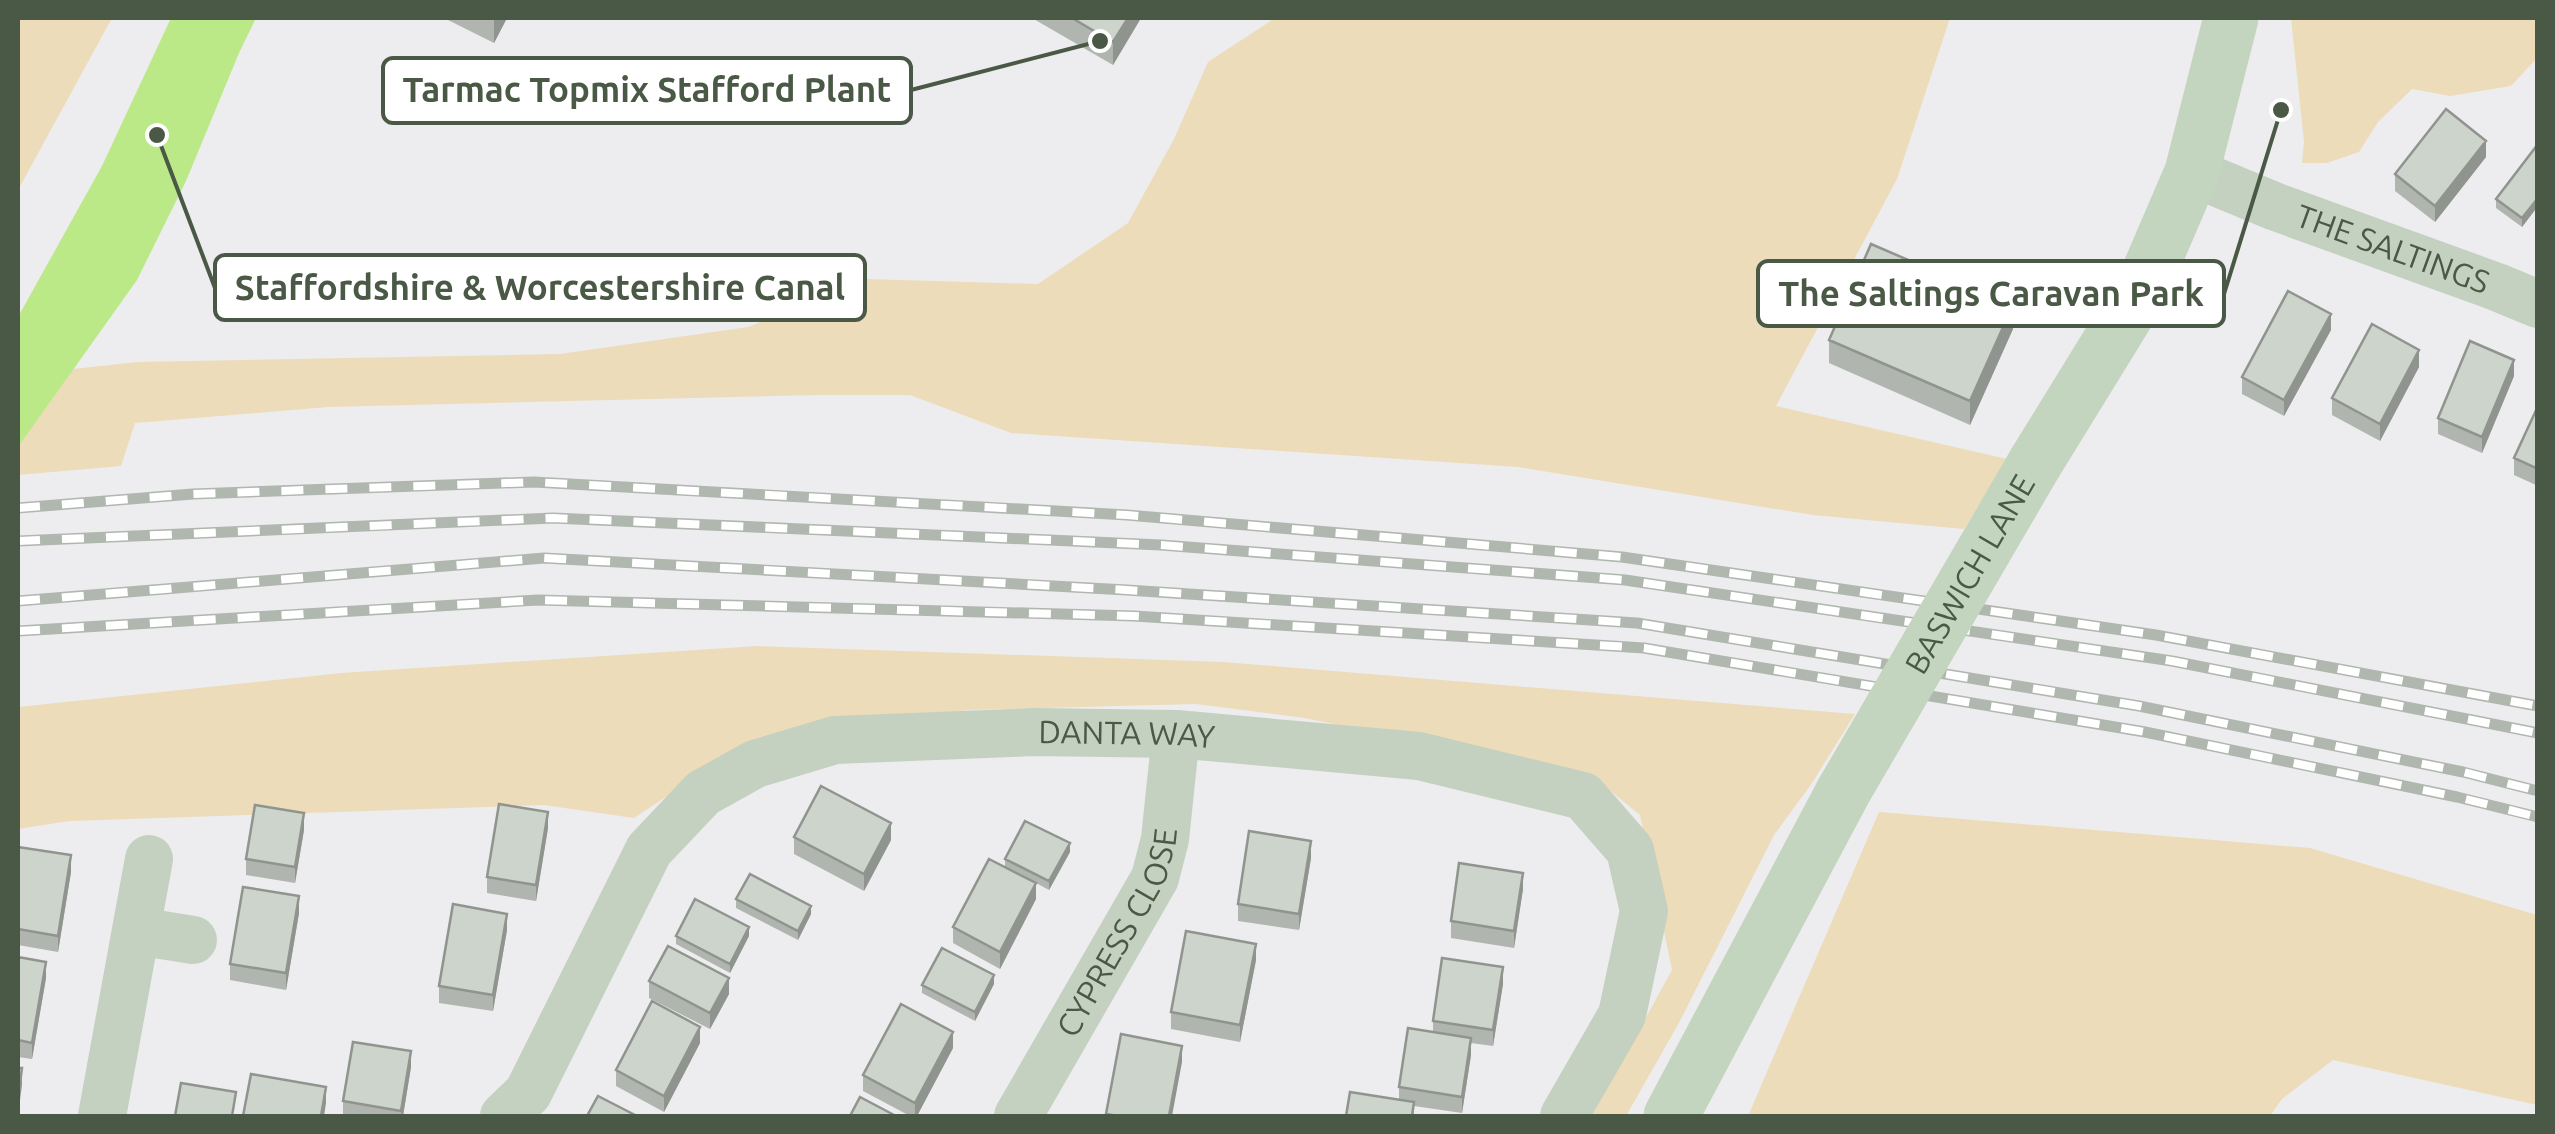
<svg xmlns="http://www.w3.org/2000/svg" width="2555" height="1134" font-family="Ubuntu,sans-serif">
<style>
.green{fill:#eddcba}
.water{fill:#bbe988}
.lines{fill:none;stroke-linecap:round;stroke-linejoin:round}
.street{stroke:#c4d1c0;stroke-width:48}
.secondary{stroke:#c4d5bf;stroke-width:55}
.rail-casing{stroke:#afb7ae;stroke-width:11}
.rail{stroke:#fff;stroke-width:8;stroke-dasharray:22;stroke-linecap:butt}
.secondary-bridge{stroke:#c4d5bf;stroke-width:55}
.wall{fill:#b0b6af}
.shaded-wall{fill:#90948e}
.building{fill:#cdd4cb;stroke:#90948e;stroke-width:2.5}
.labels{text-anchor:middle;stroke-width:10;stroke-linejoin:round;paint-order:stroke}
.street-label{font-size:32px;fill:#4a5945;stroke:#fff}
.leader{fill:none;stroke:#4a5945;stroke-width:4}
.callout-dot{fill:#4a5945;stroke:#fff;stroke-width:4}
.callout{fill:#fff;stroke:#4a5945;stroke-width:4}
.callout-label{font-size:35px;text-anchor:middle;font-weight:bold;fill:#4a5945}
</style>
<rect width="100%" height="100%" fill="#edecef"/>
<path class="green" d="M18 18H112L18 190Z
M1275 18H1950L1897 179 1776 406 2007 459 1964 529 1813 515 1518 467 1011 433 910 395H816L328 407 135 423 121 466 18 475V447L73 369 138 362 560 354 748 327 866 279 1038 284 1128 223 1174 139 1208 62Z
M2291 18H2537V58L2511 86 2450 96 2412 89 2378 122 2359 152 2327 163H2302L2304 142Z
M758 646 1224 662 1855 714 1810 786 1774 835 1680 1021 1626 1116H1592L1672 970 1640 815 1591 775 1304 718 1196 704 968 710 749 742 634 818 544 805 69 821 18 829V707L341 673Z
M1879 812 2310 848 2537 915V1105L2333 1060 2282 1099 2270 1116H1748Z"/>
<path class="water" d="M171 18H256L239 53 186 181 137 280 18 447V317L102 166Z"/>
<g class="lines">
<g class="street">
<path id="s1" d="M2192 172 2276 207 2497 287 2538 304"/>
<path d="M137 931 193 940"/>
<path d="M102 1116 149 859"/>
<path id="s2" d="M504 1116 528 1093 649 850 703 793 755 764 835 740 1035 732 1176 734 1419 756 1583 796 1630 850 1644 911 1622 1015 1564 1116"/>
<path id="s3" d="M1018 1116 1155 878 1165 839 1176 734"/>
</g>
<path class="secondary" d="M2035 463 2141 291 2192 172 2231 18
M1671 1116 1843 792"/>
<defs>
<path id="rail" d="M18 508 193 494 534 482 1127 515 1622 557 2156 635 2538 706
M18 541 553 518 1161 545 1625 580 2172 661 2538 733
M18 601 544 558 1127 590 1637 623 2139 706 2463 772 2538 791
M18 631 538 600 1134 616 1644 648 2145 732 2457 797 2538 817"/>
</defs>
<use href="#rail" class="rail-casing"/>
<use href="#rail" class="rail"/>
<path class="secondary-bridge" id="s4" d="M1843 792 2035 463"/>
</g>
<path class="wall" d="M444 18H507L494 43Z
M1032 18H1141L1113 65Z
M2538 144V206L2522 227 2496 208V199Z
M2486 157 2435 222 2395 191V174Z
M2013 329 1970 425 1829 363V340Z
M2331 330 2284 416 2242 394V377Z
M2419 367 2380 441 2332 415V398Z
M2514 376 2482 453 2438 434V418Z
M2538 406V486L2514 475V458Z
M548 828 536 901 487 893V877Z
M304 830 295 883 246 875V859Z
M794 837 891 840 864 891 794 854Z
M18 847 71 872 58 952 18 945Z
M1070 852 1049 890 1036 883V899L1000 969 953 943V927L1005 867V859Z
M1311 858 1299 930 1238 921V904Z
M1523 889 1514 948 1451 938V921Z
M736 899 811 914 798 940 736 908Z
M299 913 286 990 230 980V964Z
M507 930 493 1011 439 1003V986Z
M676 936H749L730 973 676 944Z
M18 957 46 978 32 1059 18 1057Z
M1256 960 1240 1042 1171 1029V1012Z
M649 981 729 994 710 1029 649 998Z
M994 984 975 1021 922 993V985Z
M1503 984 1493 1046 1471 1043V1055L1462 1113 1414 1106V1116L1399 1100V1087L1433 1032V1021Z
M700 1043 664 1112 616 1086V1070Z
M953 1048 917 1116H910L863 1091V1075Z
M411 1067 403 1116H343V1101Z"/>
<path class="shaded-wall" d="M494 18H507L494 43Z
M1128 18H1141L1113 65V42Z
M2486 141V157L2435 222V206Z
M2538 198V206L2522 227V218Z
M2013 305V329L1970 425V401Z
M2331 314V330L2284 416V400Z
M2419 350V367L2380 441V424Z
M2514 360V376L2482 453V437Z
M548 812V828L536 901V885Z
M304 813V830L295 883V867Z
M891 823V840L864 891V874Z
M1311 841V858L1299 930V914Z
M1070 843V852L1049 890V881Z
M71 855V872L58 952V936Z
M1523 873V889L1514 948V931Z
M1036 883V899L1000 969V952Z
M299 896V913L286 990V973Z
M811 906V914L798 940V931Z
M507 914V930L493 1011V995Z
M749 927V936L730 973V964Z
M1256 944V960L1240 1042V1025Z
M46 962V978L32 1059V1043Z
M1503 967V984L1493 1046V1030Z
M994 975V984L975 1021V1012Z
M729 978V994L710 1029V1013Z
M700 1027V1043L664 1112V1096Z
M953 1032V1048L917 1116H915V1103Z
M1471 1038V1055L1462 1113V1097Z
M1182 1046V1062L1172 1116H1169Z
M411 1051V1067L403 1116H401Z
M22 1068V1085L18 1115V1099Z
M326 1087V1103L324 1116H321Z"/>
<path class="building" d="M1072 18H1128L1113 42Z
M2446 109 2486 141 2435 206 2395 174Z
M2538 144V198L2522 218 2496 199Z
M1871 244 2013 305 1970 401 1829 340Z
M2288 291 2331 314 2284 400 2242 377Z
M2372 324 2419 350 2380 424 2332 398Z
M2470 341 2514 360 2482 437 2438 418Z
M2538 406V469L2514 458Z
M821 786 891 823 864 874 794 837Z
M499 804 548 812 536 885 487 877Z
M255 805 304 813 295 867 246 859Z
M1025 821 1070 843 1049 881 1005 859Z
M1249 831 1311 841 1299 914 1238 904Z
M18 847 71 855 58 936 18 929Z
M989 859 1036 883 1000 952 953 927Z
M1459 863 1523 873 1514 931 1451 921Z
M750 874 811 906 798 931 736 899Z
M243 887 299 896 286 973 230 964Z
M695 899 749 927 730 964 676 936Z
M453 904 507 914 493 995 439 986Z
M1186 931 1256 944 1240 1025 1171 1012Z
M668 946 729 978 710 1013 649 981Z
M942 948 994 975 975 1012 922 985Z
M18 957 46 962 32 1043 18 1040Z
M1442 958 1503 967 1493 1030 1433 1021Z
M652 1001 700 1027 664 1096 616 1070Z
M901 1004 953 1032 915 1103 863 1075Z
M1408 1028 1471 1038 1462 1097 1399 1087Z
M1121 1034 1182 1046 1169 1116H1118L1106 1114Z
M353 1042 411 1051 401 1111 343 1101Z
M18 1068H22L18 1099Z
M251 1074 326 1087 321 1116H243Z
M181 1083 236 1092 232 1116H175Z
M1350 1092 1414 1102 1412 1116H1346Z
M598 1096 637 1116H587Z
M860 1097 896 1116H850Z"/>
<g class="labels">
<g class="street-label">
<text dy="11" stroke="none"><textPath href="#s1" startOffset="215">THE SALTINGS</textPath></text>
<text dy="11" stroke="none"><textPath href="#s4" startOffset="252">BASWICH LANE</textPath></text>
<text dy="11" stroke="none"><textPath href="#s2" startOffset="818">DANTA WAY</textPath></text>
<text dy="11" stroke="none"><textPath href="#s3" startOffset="210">CYPRESS CLOSE</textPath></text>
</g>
</g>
<path class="leader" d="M1100 41L911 90M157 135L215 288M2281 110L2224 294"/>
<g class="callout-dot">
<circle cx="1100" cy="41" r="10"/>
<circle cx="157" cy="135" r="10"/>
<circle cx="2281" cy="110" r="10"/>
</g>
<g class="callout">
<rect x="383" y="58" width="528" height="65" rx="10"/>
<rect x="215" y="255" width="650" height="65" rx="10"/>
<rect x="1758" y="261" width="466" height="65" rx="10"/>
</g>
<g class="callout-label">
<text x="647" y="102">Tarmac Topmix Stafford Plant</text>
<text x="540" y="300">Staffordshire &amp; Worcestershire Canal</text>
<text x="1991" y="306">The Saltings Caravan Park</text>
</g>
<rect width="2555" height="1134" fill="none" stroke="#4a5945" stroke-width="40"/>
</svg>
